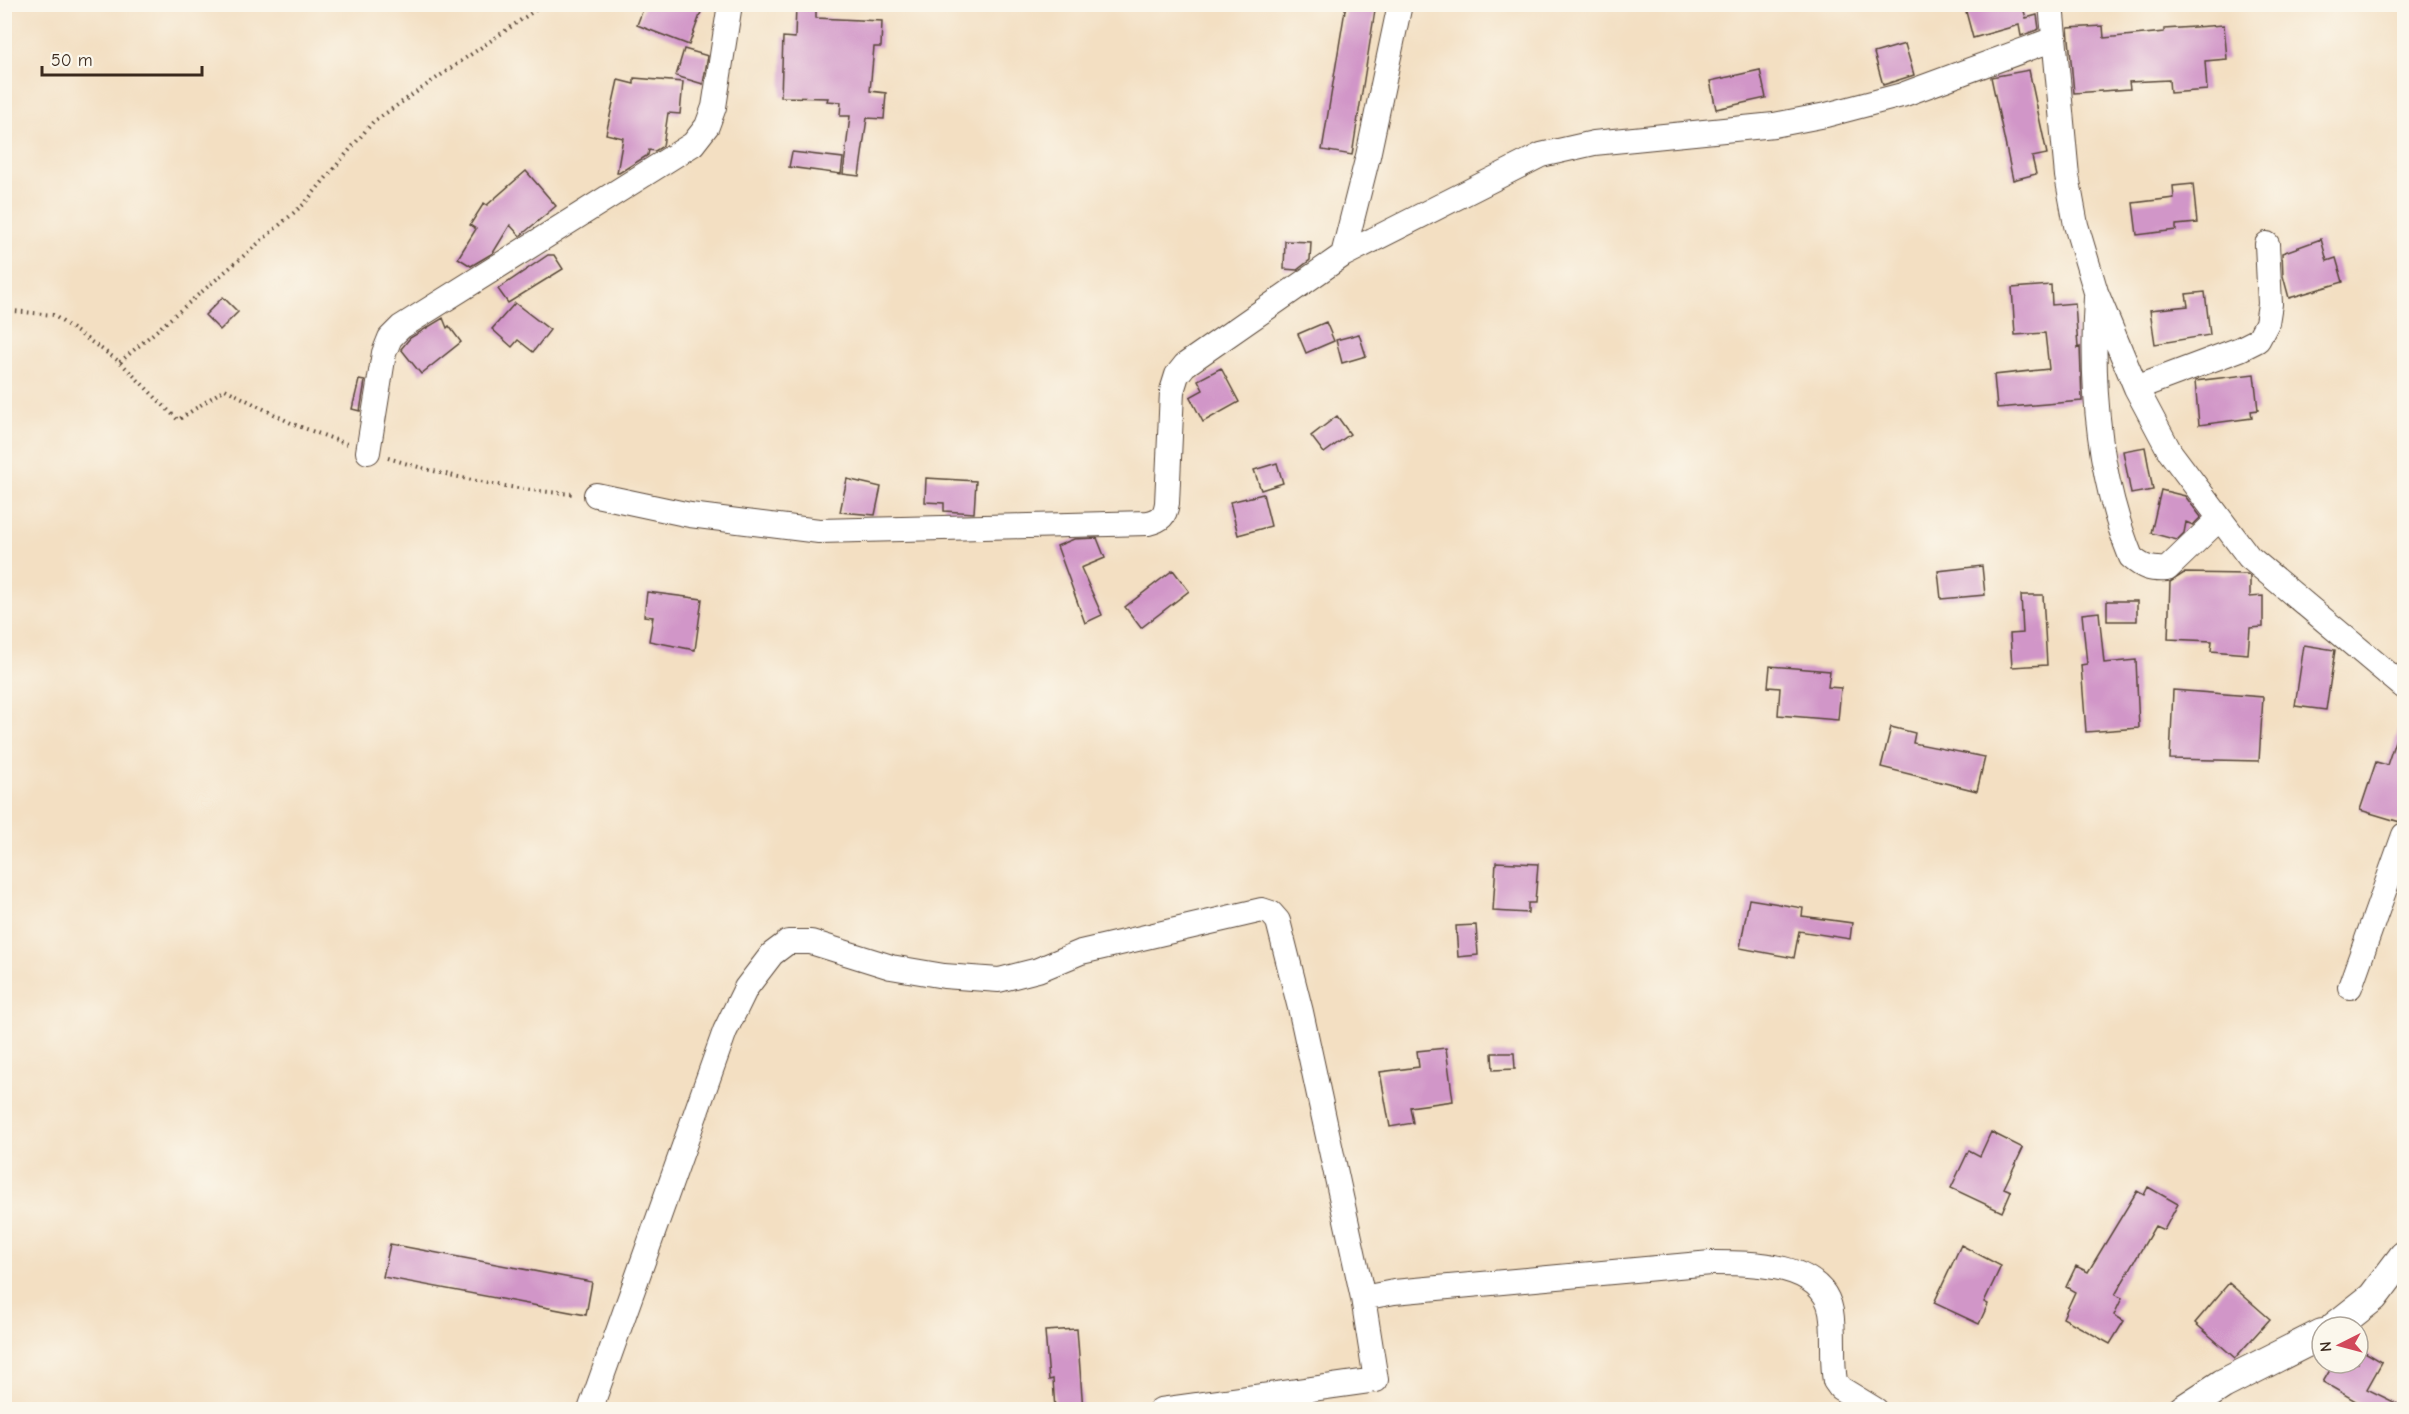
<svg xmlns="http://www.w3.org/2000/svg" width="2409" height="1414" font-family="'Comic Neue',sans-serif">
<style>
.building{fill:#d196c8}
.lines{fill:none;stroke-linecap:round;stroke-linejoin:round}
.minor-casing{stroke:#574537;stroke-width:26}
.tertiary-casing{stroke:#574537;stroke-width:32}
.path{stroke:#574537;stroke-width:4;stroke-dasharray:1.5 4.5;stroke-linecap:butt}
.minor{stroke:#fff;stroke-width:24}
.tertiary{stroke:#fff;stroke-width:30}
</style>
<rect width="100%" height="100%" fill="#fbf7ec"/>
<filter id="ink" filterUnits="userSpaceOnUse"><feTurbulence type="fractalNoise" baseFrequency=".0167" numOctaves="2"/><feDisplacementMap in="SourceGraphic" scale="12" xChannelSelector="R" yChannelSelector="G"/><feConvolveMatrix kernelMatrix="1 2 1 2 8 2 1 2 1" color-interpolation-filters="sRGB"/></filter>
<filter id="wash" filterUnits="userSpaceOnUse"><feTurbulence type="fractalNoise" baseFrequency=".008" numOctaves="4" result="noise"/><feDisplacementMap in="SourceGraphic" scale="24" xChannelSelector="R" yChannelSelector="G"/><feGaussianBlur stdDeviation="1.35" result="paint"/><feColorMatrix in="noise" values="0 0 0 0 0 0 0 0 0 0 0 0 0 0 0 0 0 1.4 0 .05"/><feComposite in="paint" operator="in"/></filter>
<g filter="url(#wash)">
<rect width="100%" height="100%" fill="#f3dfc2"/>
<g id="blocks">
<path class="building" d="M645 4H704L689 45 637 25Z
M796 4H816V18L882 21 881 47H874L870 91 886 93 884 119 867 118 859 176 843 174 850 116H840L841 102 827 101 828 98 781 97 783 37 795 38Z
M1346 4H1376L1352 155 1322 150Z
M1964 4H2022L2026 18 2037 15 2039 29 2021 36 2019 25 1973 38Z
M2224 25 2227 59 2205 61 2207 90 2170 93 2169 80 2129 82 2130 89 2074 93 2068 28 2103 26 2104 38 2164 32V29Z
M1905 44 1914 75 1883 85 1874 53Z
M684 49 708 56 703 84 676 76Z
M1760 70 1766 98 1716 109 1710 81Z
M2029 70 2047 154 2032 157 2036 174 2013 180 1991 77Z
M634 78 683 82 680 114 668 113 663 146 655 151 649 150 648 155 619 173H617L623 138 606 134 618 80 634 84Z
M792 152 843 158 841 174 789 167Z
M526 171 556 206 520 236 510 225 493 253 471 266 458 258 476 229 470 225 484 203 487 205Z
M2193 184 2197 223 2176 225V230L2137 235 2133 203 2174 198 2173 186Z
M2321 239 2327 261 2336 258 2343 282 2289 298 2283 276 2282 253Z
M1285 241 1311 242 1310 260 1297 270 1284 269Z
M548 255H554L563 269 508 303 498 289Z
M2051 285 2052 305 2075 303 2078 348 2080 347 2082 401 1997 408 1994 375 2049 369 2045 333 2015 335 2012 288Z
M2205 292 2210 335 2155 344 2150 310 2188 306 2186 294Z
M223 297 238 312 220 330 205 315Z
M515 303 550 330 533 352 518 340 512 347 492 329Z
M443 318 447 328 449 326 461 342 421 374 401 349 410 338Z
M1326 322 1334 341 1306 353 1298 334Z
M1359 334 1366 356 1342 363 1336 340Z
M1221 368 1239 402 1203 422 1190 397 1203 390 1198 380Z
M2254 374 2258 410 2251 411 2252 418 2199 425 2195 381Z
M359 380 365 381 360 411 352 409Z
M1337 416 1350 434 1324 453 1311 436Z
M2145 447 2153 490 2131 494 2123 451Z
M1277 463 1283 483 1261 490 1254 470Z
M926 478 976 481 974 513 944 511V503L925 502Z
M847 479 881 487 875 515 840 512Z
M2161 490 2185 496 2201 517 2193 525 2186 522 2184 533 2177 540 2151 533Z
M1263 494 1271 526 1238 535 1230 502Z
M1097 538 1105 558 1081 568 1102 615 1085 623 1057 546 1074 539Z
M1982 566 1985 595 1941 599 1938 571Z
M1173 570 1189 591 1141 628 1125 607Z
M2184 573 2247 574 2250 576V597L2263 596V627L2250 628 2248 654 2211 651 2212 641 2168 639 2170 582Z
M647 592 702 599 695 650 649 641 653 617 644 616Z
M2021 595H2043L2047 665 2012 667 2010 634 2023 633Z
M2107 601H2137V621H2107Z
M2099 612 2104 663 2136 660 2139 728 2086 732 2081 665 2087 664 2082 614Z
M2304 645 2335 650 2326 710 2295 706Z
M1770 666 1830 671 1828 687 1841 688 1838 720 1778 715 1780 688 1768 687Z
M2173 690 2263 697 2259 761 2170 759Z
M2401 723 2404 724V811L2400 822 2360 810 2376 762 2387 765Z
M1891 727 1915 733 1913 743 1985 757 1977 791 1881 767Z
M1496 862 1538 864 1535 903H1528V913L1493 911Z
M1749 899 1803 908 1802 916 1852 923 1850 939 1799 931 1794 958 1740 948Z
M1476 925 1478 955 1458 957 1456 926Z
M1446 1048 1453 1101 1410 1107 1413 1123 1390 1127 1380 1072 1419 1067 1417 1051Z
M1492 1053H1514L1515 1069 1493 1070Z
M1991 1132 2023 1148 2004 1188 2011 1191 2002 1212 1951 1188 1969 1150 1980 1156Z
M2148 1187 2178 1204 2164 1230 2155 1226 2115 1295 2122 1298 2114 1315 2124 1321 2110 1344 2063 1318 2075 1292 2066 1287 2076 1266 2088 1272 2137 1191 2144 1195Z
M390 1244 592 1282 586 1315 383 1277Z
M1961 1245 2001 1266 1984 1302 1988 1304 1979 1324 1934 1303Z
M2229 1283 2270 1319 2235 1358 2195 1323Z
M1077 1329 1083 1410H1055L1053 1379 1049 1380 1045 1331Z
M2358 1348 2382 1362 2367 1389 2404 1407V1410H2371L2323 1382 2334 1363H2358Z"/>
</g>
</g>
<g filter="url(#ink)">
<use href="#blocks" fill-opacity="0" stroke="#574537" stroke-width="1.5"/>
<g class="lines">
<defs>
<path id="minor" d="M2051 4 2067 176 2076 225 2096 292 2136 388 2170 452 2249 557 2404 687
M1343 255 1368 156 1400 4
M2096 297C2091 383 2098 476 2131 557 2143 568 2151 570 2167 569L2219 519
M2136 388 2240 349 2258 340 2267 323 2270 304 2267 244
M368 452 384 353 390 338 401 327 693 144 707 126 714 107 730 4
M596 495 690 515 819 531 1148 523C1161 520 1165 516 1167 503L1172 391 1177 375 1185 365 1343 255 1541 155 1594 143 1774 125 1826 115 1902 95 2054 39
M2350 987 2404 835
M590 1410 725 1031 746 988 772 954 788 942H811L891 967 944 976 999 980 1038 970 1081 952 1262 910 1271 913 1278 921 1301 1012 1363 1298
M1161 1410 1376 1380 1363 1298 1394 1292 1711 1263C1750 1263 1822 1262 1831 1311 1835 1334 1831 1358 1835 1381L1840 1388 1876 1410"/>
<path id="tertiary" d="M2335 1327 2373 1297 2404 1256
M2183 1410 2223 1384 2322 1334"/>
</defs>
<use href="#minor" class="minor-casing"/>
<use href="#tertiary" class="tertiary-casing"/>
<path class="path" d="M4 310 53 315 120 362 178 420 225 389 293 424 347 444
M120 362 304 204 373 122 544 4
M388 458C449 477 511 490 574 494"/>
<use href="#minor" class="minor"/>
<use href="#tertiary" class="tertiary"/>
</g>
</g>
<rect width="2409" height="1414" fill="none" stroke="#fbf7ec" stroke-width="24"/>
<g transform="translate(2340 1345) rotate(264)"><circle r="28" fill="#fbf7ec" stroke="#aea59a" stroke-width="1.5"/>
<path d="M0-4.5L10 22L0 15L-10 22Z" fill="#d1495b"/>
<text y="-9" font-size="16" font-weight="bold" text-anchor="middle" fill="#3b2a1e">N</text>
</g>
<path d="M42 66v9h160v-9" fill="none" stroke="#3b2a1e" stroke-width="3"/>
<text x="51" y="66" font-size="18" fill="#3b2a1e" stroke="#fbf7ec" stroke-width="4.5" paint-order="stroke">50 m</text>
</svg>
